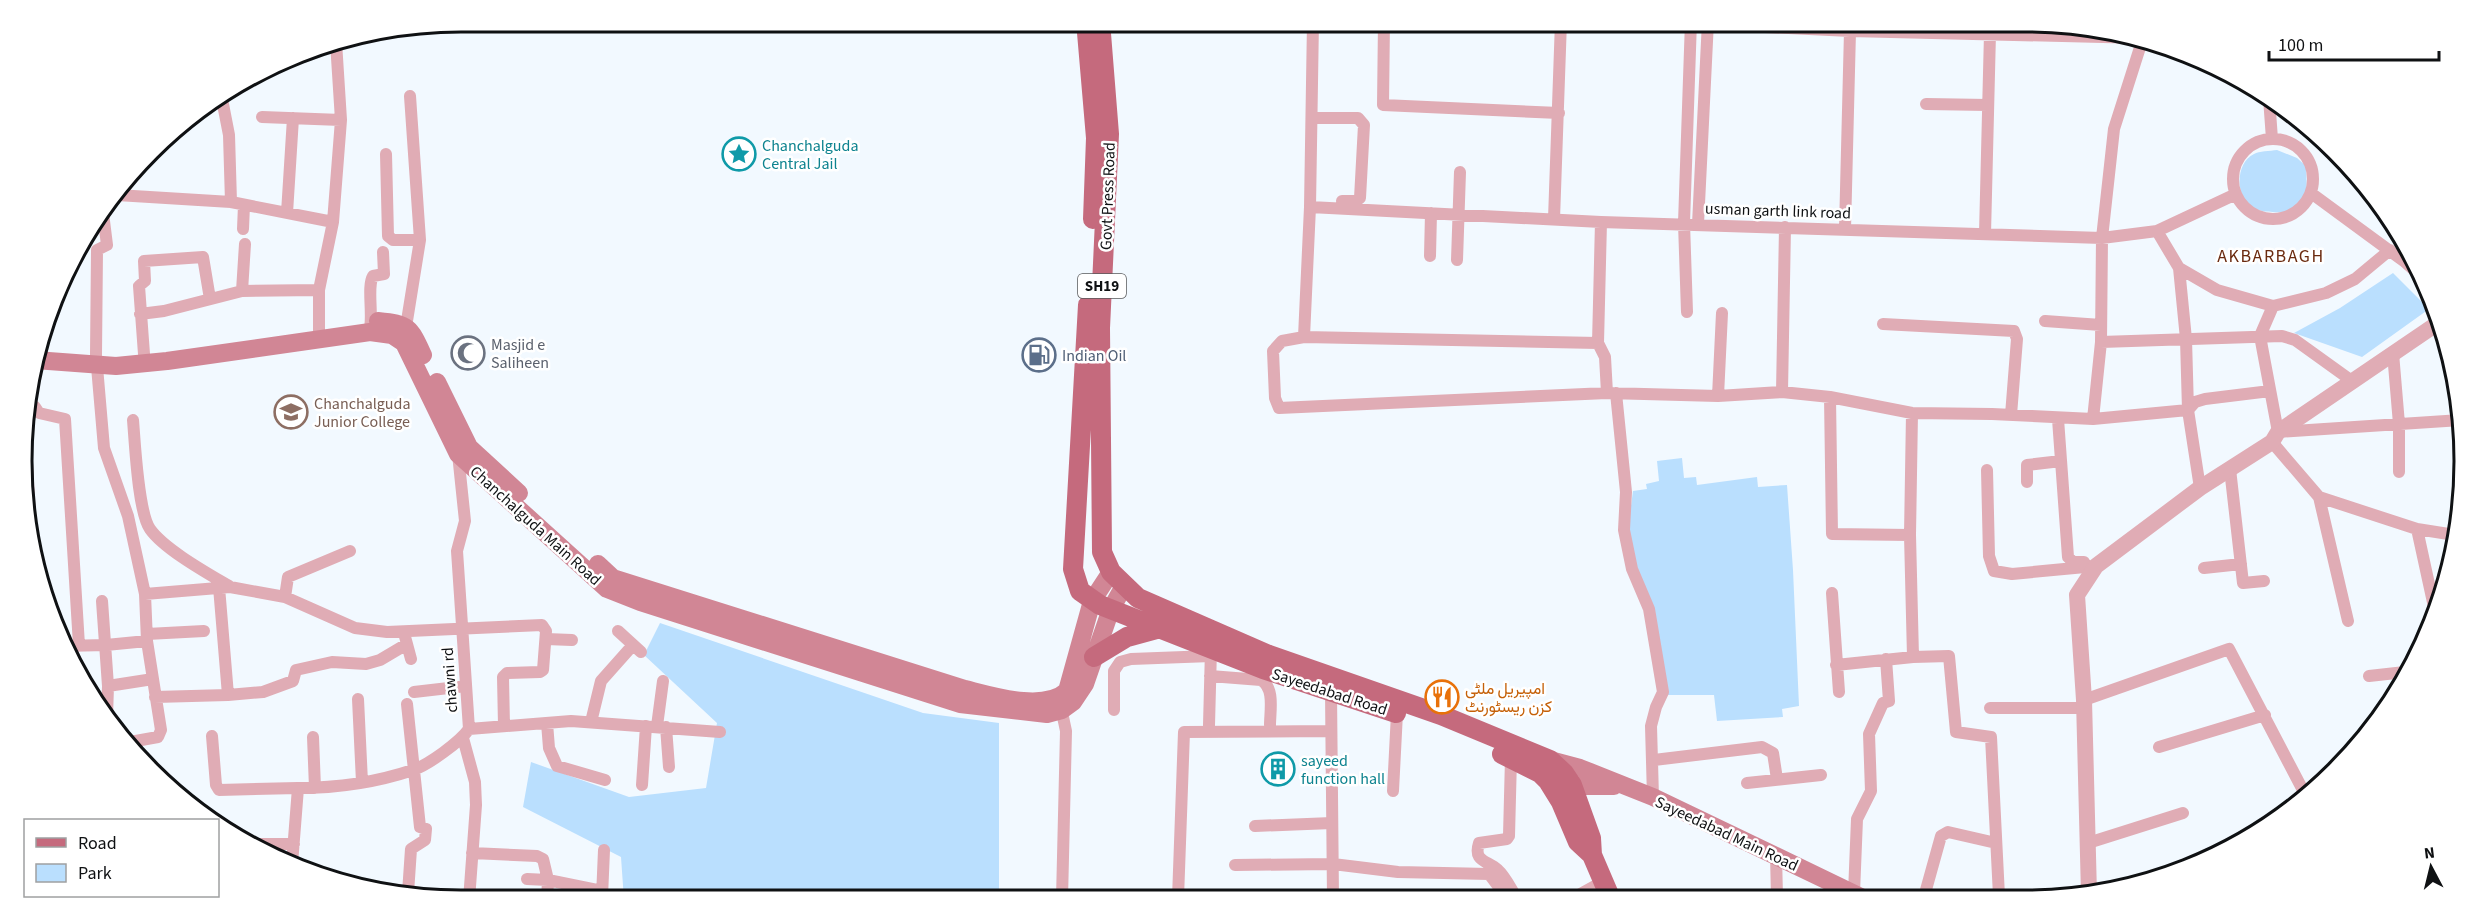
<svg xmlns="http://www.w3.org/2000/svg" width="2485" height="921" font-family="'Source Sans 3',Vazirmatn,sans-serif">
<style>
.green{fill:#badffe}
.lines{fill:none;stroke-linecap:round;stroke-linejoin:round}
.minor{stroke:#e0acb5;stroke-width:12}
.tertiary{stroke:#e0acb5;stroke-width:16}
.secondary{stroke:#d18695;stroke-width:18}
.primary{stroke:#c56a7d;stroke-width:20}
.labels{text-anchor:middle;stroke-width:5;stroke-linejoin:round;paint-order:stroke}
.shield{fill:#fff;stroke:#57585a;stroke-width:1.5}
.shield-label{font-size:15px;font-weight:bold;fill:#0f1113}
.culture-label{font-size:16px;fill:#0d838f;stroke:#fff;text-anchor:start}
.street-label{font-size:16px;fill:#0f1113;stroke:#fff}
.worship-label{font-size:16px;fill:#5b616d;stroke:#fff;text-anchor:start}
.service-label{font-size:16px;fill:#4e5e75;stroke:#fff;text-anchor:start}
.education-label{font-size:16px;fill:#785e54;stroke:#fff;text-anchor:start}
.food-label{font-size:16px;fill:#c56008;stroke:#fff;text-anchor:start}
.neighbourhood-label{font-size:18px;letter-spacing:1.5px;fill:#6a2a0f;stroke:#fff}
.rim{fill:none;stroke:#0f1113;stroke-width:3}
</style>
<rect width="100%" height="100%" fill="#f2f9ff"/>
<path class="green" d="M2277 150 2297 158 2306 166 2307 194 2288 212C2275 212 2259 214 2248 204 2235 191 2237 162 2254 154 2259 151 2270 151 2277 150Z
M2393 273 2429 309 2362 357 2294 333 2340 308Z
M1682 458 1684 478 1696 477 1697 485 1757 477 1758 487 1787 485 1793 570 1799 706 1782 709 1783 717 1717 721 1714 695H1666L1641 582 1627 535 1633 491 1647 489 1646 484 1659 481 1657 461Z
M660 623 923 713 999 723V899L624 900 621 857 523 807 531 762 629 797 706 788 717 723 644 655Z"/>
<g class="lines">
<path class="minor" d="M1313 21 1310 207 1304 337 1598 343
M1384 21 1383 105 1559 113
M1643 21 1850 31 2143 38
M221 94 229 135 231 202
M2269 98 2272 139
M1926 104 1988 105
M262 117 341 120
M1312 118H1358L1364 125 1360 198 1356 201H1342
M2233 179a40 40 0 1 1 80 0a40 40 0 1 1-80 0Z
M386 154 388 236 393 240H420
M2311 193 2405 262 2422 277
M117 195 231 202 333 222
M1310 207 1601 222 2102 238 2157 231 2236 194
M103 213 107 245 97 250 96 355 104 448 128 516 145 594 147 641 161 730 158 737 130 742
M287 213 293 118
M1554 219 1561 21
M1601 222 1598 343 1605 357 1607 393
M1698 224 1708 21
M243 229 244 205
M1845 229 1850 31 1854 21
M2157 231 2179 268 2186 339 2188 410 2200 488
M1985 234 1990 33
M1430 256 1431 213
M1457 260 1460 172
M2179 268 2217 290 2273 306 2326 293 2355 279 2390 250
M242 291 245 244
M2273 306 2260 336 2278 432 2461 420
M1687 312 1684 223 1691 21
M140 314 164 311 242 291 319 290
M2045 321 2101 325
M1883 324 2014 331 2017 339 2011 415
M370 328C373 313 367 286 373 276L384 274 383 252
M403 332 406 327 420 240 410 96
M1304 337 1282 341 1273 351 1275 398 1279 408 1607 393 1718 396 1782 392 1830 397 1912 413 1992 414 2093 419 2188 410 2195 402 2205 399 2270 391
M319 339V290L333 222 341 120 336 42
M2101 342 2282 336 2295 340 2352 381
M2393 353 2399 424V472
M144 354 139 286 145 281 144 261 203 257 210 299
M1782 392 1785 227
M1616 393 1626 492 1624 530 1632 569 1649 609 1663 692 1656 707 1651 726 1653 797
M1718 396 1722 313
M1830 397 1832 534 1910 535
M26 399 29 406 35 407 39 413 65 419 79 645
M1912 413 1910 535 1913 657 1949 656 1956 732 1991 737 1999 896
M2058 419 2068 557 2073 562H2084
M2093 419 2101 342 2102 238 2114 129 2143 38
M133 420C135 443 138 512 150 529 164 549 207 573 229 586
M2272 442 2319 497 2417 529 2455 535
M26 445 32 554
M2230 469 2243 583 2264 581
M1987 470 1989 556 1994 571 2012 574 2096 566
M2027 482V465L2061 461
M2319 497 2348 621
M2417 529 2434 607
M2204 568 2241 564
M219 587 228 695 263 692 293 681 296 670 332 662 366 664 380 660 407 644 404 633
M1832 593 1839 692
M145 594 230 587 285 597 355 628 387 632 542 625 546 631 543 670 540 672 507 673 503 677 504 726
M285 597 288 577 350 551
M102 601 108 686 107 717
M618 631 641 652
M147 634 204 631
M546 639 572 640
M407 644 411 659
M63 646 106 645 147 641
M1836 665 1913 657
M1210 676 1261 680C1275 688 1270 711 1270 725
M2369 676 2405 672
M108 686 153 679
M414 692 466 686
M1331 692 1333 898
M155 697 228 695
M358 699 362 782
M2084 700 2229 649 2306 796
M1060 703 1066 731 1062 899
M407 704 420 827 426 829 425 840 411 849 408 893
M1990 708H2084
M1114 710V671L1120 662 1131 659 1211 656
M591 722 601 681 633 645
M547 723 549 748 557 766 605 780
M1209 725 1211 649
M657 726 663 681
M666 727 669 767
M469 729 571 721 720 732
M212 736 216 785 219 790 298 788
M313 737 315 788
M463 738 475 782 476 805 469 900
M2159 747 2265 715
M1511 758 1509 836 1507 839 1479 843C1473 862 1487 860 1498 870 1505 876 1511 889 1517 898
M1654 760 1762 747 1773 753 1777 779
M1747 783 1821 775
M642 785 646 726
M1393 791 1397 713
M1255 826 1332 823
M2088 843 2183 813
M249 844H294
M472 853 537 856 543 859 548 880 602 891
M1776 855 1777 897
M292 864 298 788C336 788 377 782 413 770 428 765 460 742 469 729L457 551 465 521 458 454 461 453
M1235 865 1333 864 1398 872 1489 874 1507 898
M318 874H322
M527 879 548 880 547 900
M1854 893 1857 819 1871 791 1869 734 1883 703 1889 701 1886 659
M602 897 604 850
M1575 897 1604 881
M1924 897 1941 836 1948 832 1996 843
M1178 898 1184 732 1330 731"/>
<path class="tertiary" d="M2089 894 2084 700 2077 595 2096 566 2200 488 2272 442 2278 432 2441 321"/>
<path class="secondary" d="M378 321C409 324 410 327 423 355
M35 360 116 366 167 361 370 332 392 335 404 343 458 454 607 589 640 602 960 704 1047 714 1062 710 1073 702 1085 684 1111 609 1124 586
M437 382 469 447 519 493
M598 564 613 578 965 689C993 696 1044 712 1067 691L1092 601 1111 572
M1550 760 1580 768 1653 797 1861 897
M1558 786H1614"/>
<path class="primary" d="M1086 21 1096 138 1093 219
M1100 21 1109 134 1100 328 1102 552 1111 572 1138 598 1269 655 1441 715 1550 760 1564 773 1572 785 1591 838 1592 855 1610 897
M1088 305 1073 569 1080 591 1100 605 1263 669 1396 713
M1094 657 1127 637 1160 628
M1502 754 1540 773 1548 781 1561 802 1578 842 1592 855"/>
</g>
<defs>
<symbol id="sight-ring" viewBox="-11 -11 22 22"><circle r="9.5" fill="#fff" stroke="#0f9aa8" stroke-width="1.5"/><path d="M0-6L1.8-2.2L6-1.7L2.9 1.2L3.7 5.4L0 3.3L-3.7 5.4L-2.9 1.2L-6-1.7L-1.8-2.2Z" fill="#0f9aa8"/></symbol>
<symbol id="mosque-ring" viewBox="-11 -11 22 22"><circle r="9.5" fill="#fff" stroke="#6b7280" stroke-width="1.5"/><path d="M3.5-4.9A6 6 0 1 0 3.5 4.9A5 5 0 1 1 3.5-4.9Z" fill="#6b7280"/></symbol>
<symbol id="fuel-ring" viewBox="-11 -11 22 22"><circle r="9.5" fill="#fff" stroke="#5c6f8a" stroke-width="1.5"/><path d="M-5.5-6h7V0h2V4h1.3V-2.5L3-4.5l.8-.8L6-3V5H2.5V1h-1V6h-7ZM-4.2-4.7v3.2H.2V-4.7Z" fill="#5c6f8a"/></symbol>
<symbol id="university-ring" viewBox="-11 -11 22 22"><circle r="9.5" fill="#fff" stroke="#8d6e63" stroke-width="1.5"/><path d="M0-5L7-2L0 1L-7-2ZM-4 1L0 2.5L4 1V4Q0 6-4 4Z" fill="#8d6e63"/></symbol>
<symbol id="restaurant-ring" viewBox="-11 -11 22 22"><circle r="9.5" fill="#fff" stroke="#e8710a" stroke-width="1.5"/><path d="M-5-6h1v4h1v-4h1v4h1v-4h1v5L-1.5 .5V6h-2V.5L-5-1ZM5-6V6H3V1.5H1.5Q1.5-4 5-6Z" fill="#e8710a"/></symbol>
<symbol id="building-ring" viewBox="-11 -11 22 22"><circle r="9.5" fill="#fff" stroke="#0f9aa8" stroke-width="1.5"/><path d="M-4-6H4V6H1V3H-1V6H-4ZM-2.5-4.3h1.7v1.8h-1.7ZM.8-4.3h1.7v1.8H.8ZM-2.5-1h1.7V.8h-1.7ZM.8-1h1.7V.8H.8Z" fill="#0f9aa8"/></symbol>
</defs>
<g fill-rule="evenodd">
<use href="#sight-ring" x="720" y="135" width="38" height="38"/>
<use href="#mosque-ring" x="449" y="334" width="38" height="38"/>
<use href="#fuel-ring" x="1020" y="336" width="38" height="38"/>
<use href="#university-ring" x="272" y="393" width="38" height="38"/>
<use href="#restaurant-ring" x="1423" y="678" width="38" height="38"/>
<use href="#building-ring" x="1259" y="750" width="38" height="38"/>
</g>
<g class="labels">
<rect class="shield" x="1078" y="274" width="48" height="24" rx="4.5"/>
<g class="shield-label">
<text x="1102" y="291">SH19</text>
</g>
<g class="culture-label">
<text x="762" y="151">Chanchalguda<tspan x="762" dy="18">Central Jail</tspan></text>
<text x="1301" y="766">sayeed<tspan x="1301" dy="18">function hall</tspan></text>
</g>
<g class="street-label">
<text transform="translate(1107 196) rotate(-88)" y="6">Govt Press Road</text>
<text transform="translate(1778 210) rotate(2)" y="6">usman garth link road</text>
<text transform="translate(536 525) rotate(42)" y="6">Chanchalguda Main Road</text>
<text transform="translate(449 680) rotate(-94)" y="6">chawni rd</text>
<text transform="translate(1330 691) rotate(18)" y="6">Sayeedabad Road</text>
<text transform="translate(1727 833) rotate(25)" y="6">Sayeedabad Main Road</text>
</g>
<g class="worship-label">
<text x="491" y="350">Masjid e<tspan x="491" dy="18">Saliheen</tspan></text>
</g>
<g class="service-label">
<text x="1062" y="361">Indian Oil</text>
</g>
<g class="education-label">
<text x="314" y="409">Chanchalguda<tspan x="314" dy="18">Junior College</tspan></text>
</g>
<g class="food-label">
<text x="1465" y="694">امپیریل ملٹی<tspan x="1465" dy="18">کزن ریسٹورنٹ</tspan></text>
</g>
<g class="neighbourhood-label">
<text x="2271" y="262">AKBARBAGH</text>
</g>
</g>
<path d="M0 0H2485V921H0ZM461 32H2025A429 429 0 0 1 2454 461V461A429 429 0 0 1 2025 890H461A429 429 0 0 1 32 461V461A429 429 0 0 1 461 32Z" fill="#fff" fill-rule="evenodd"/>
<path class="rim" d="M461 32H2025A429 429 0 0 1 2454 461V461A429 429 0 0 1 2025 890H461A429 429 0 0 1 32 461V461A429 429 0 0 1 461 32Z"/>
<rect x="24" y="819" width="195" height="78" fill="#ffffff" stroke="#9fa0a1" stroke-width="1.5"/>
<rect x="36" y="838" width="30" height="9" fill="#c56a7d" stroke="#9fa0a1" stroke-width="1.5"/>
<text x="78" y="849" font-size="18" fill="#0f1113">Road</text>
<rect x="36" y="864" width="30" height="18" fill="#badffe" stroke="#9fa0a1" stroke-width="1.5"/>
<text x="78" y="879" font-size="18" fill="#0f1113">Park</text>
<g transform="translate(2431 867) rotate(353)" stroke="#ffffff" stroke-width="4.5" paint-order="stroke">
<path d="M0-4.5L10 22L0 15L-10 22Z" fill="#0f1113"/>
<text y="-9" font-size="16" font-weight="bold" text-anchor="middle" fill="#0f1113">N</text>
</g>
<path d="M2269 51v9h170v-9" fill="none" stroke="#0f1113" stroke-width="3"/>
<text x="2278" y="51" font-size="18" fill="#0f1113" stroke="#ffffff" stroke-width="4.5" paint-order="stroke">100 m</text>
</svg>
